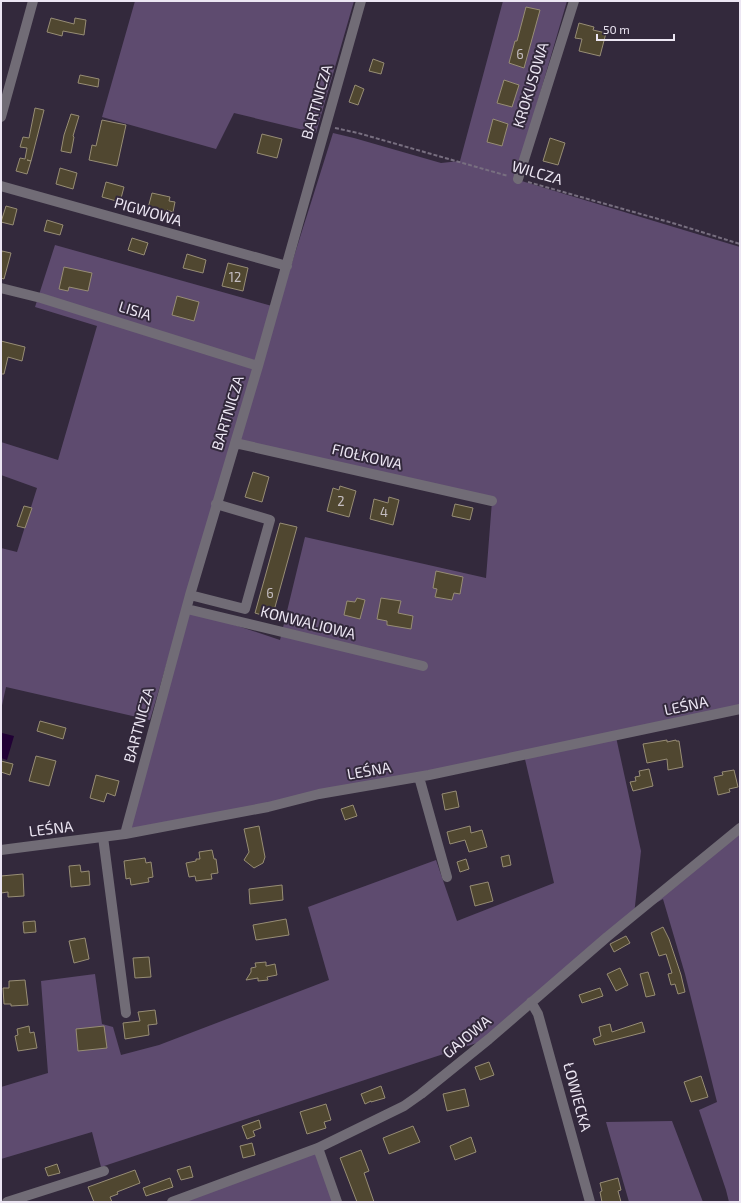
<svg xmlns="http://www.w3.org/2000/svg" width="741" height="1203" font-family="'Exo 2',sans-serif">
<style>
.green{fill:#5e4b6f}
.water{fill:#210135}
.building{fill:#504730;stroke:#978d75}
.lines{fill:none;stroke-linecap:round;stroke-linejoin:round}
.path{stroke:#786f80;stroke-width:2;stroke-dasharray:4 2;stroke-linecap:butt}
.minor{stroke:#716c76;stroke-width:10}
.labels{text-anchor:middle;stroke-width:4;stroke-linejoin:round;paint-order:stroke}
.number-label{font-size:13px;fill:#c5bec2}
.street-label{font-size:15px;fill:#ece6f3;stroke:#33293c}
</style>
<rect width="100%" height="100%" fill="#33293c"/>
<path class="green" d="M135 1H354L316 133 234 113 216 149 102 117Z
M503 1H567L515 179 740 247V711L616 737 641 851 634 915 740 828V1202H729L726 1190 699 1110 717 1102 685 974 663 899 634 915 489 1039 101 1167 92 1132 1 1159V1087L48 1073 41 981 95 974 102 1024 113 1027 121 1055 159 1045 329 980 308 907 436 860 457 921 554 883 524 755 125 834 187 609 280 640 305 537 486 578 492 501 235 443 333 133 354 138 441 163 460 161Z
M55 245 272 306 150 720 6 687 1 710V548L17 552 37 488 1 475V442L58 460 97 326 35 307Z
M672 1121 703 1202H629L606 1122Z
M318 1148 333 1202H172Z"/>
<path class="water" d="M2 733 14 736 7 760 1 758Z"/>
<path class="building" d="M526 7 540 10 524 68 509 63 515 41H517Z
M51 18 74 24 75 18 86 20 84 35 63 31 62 36 47 32Z
M579 23 594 27 593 30 606 33 600 56 579 51 582 39 575 38Z
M373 59 384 63 381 74 369 71Z
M80 75 99 79 98 87 78 83Z
M504 80 519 85 512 107 497 103Z
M355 85 364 89 358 105 349 102Z
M35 108 44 110 31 161 27 160 31 161 27 174 16 171 20 158 25 159 27 148 20 147 23 137 29 138Z
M71 114 79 116 73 136 74 137 71 153 61 151 64 135Z
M493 119 508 124 502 146 487 142Z
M102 120 126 125 117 166 89 160 92 145 96 146Z
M262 134 282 139 277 158 257 153Z
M550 138 565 143 558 165 543 161Z
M60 168 77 173 73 189 56 184Z
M106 182 124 187 120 202 102 197Z
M152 193 170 197 169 201 175 202 173 212 167 210 166 213 148 208Z
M6 206 17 209 13 225 1 222Z
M47 220 63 225 60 235 44 231Z
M132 238 148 243 144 255 128 250Z
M2 251 11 253 4 279 1 278V255Z
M187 254 206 260 203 273 183 268Z
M228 263 248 268 243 291 222 286Z
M64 267 92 273 88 291 69 287 68 291 59 289Z
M177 296 199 302 194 321 172 315Z
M1 341 25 347 22 361 8 357 4 374H1Z
M253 472 269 477 262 502 245 497Z
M340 486 356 491 349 517 327 511 333 488 339 490Z
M389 497 399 500 393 525 370 519 374 499 388 503Z
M455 504 473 508 470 520 452 516Z
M24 506 32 508 25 528 17 526Z
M280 523 297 527 272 618 255 613Z
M436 571 463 577 460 594 454 593 452 600 435 597 437 589 433 588Z
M357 598 365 600 360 619 344 615 347 601 355 602Z
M381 598 401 601 398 613 413 616 411 629 387 625V621L377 619Z
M40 721 66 728 63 739 37 731Z
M667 740V742L676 740V741H679L683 767 668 770 667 759 647 763 643 744Z
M36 756 56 761 49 786 29 781Z
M1 761 13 764 10 775 1 772Z
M649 769 653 786 633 791 630 782 636 781 635 777 640 776 639 771Z
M734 770 738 787 729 789 730 792 718 795 714 777 723 775 722 772Z
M96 775 119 781 115 796 107 793 104 802 90 798Z
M456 791 459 807 445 810 442 794Z
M353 805 357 816 345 820 341 809Z
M259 826 265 857 263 863 254 868 244 860 249 852 244 829Z
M470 826 471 833 482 830 487 847 469 852 465 840 450 844 447 832Z
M212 850 214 859H216L218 873 211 874 212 879 196 881 195 876 189 877 186 863 196 861V859H200L199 852Z
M509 855 511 865 503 867 501 857Z
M145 858 146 863 151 862 153 877 148 878 149 882 131 885 130 878 126 879 124 861Z
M466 859 469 869 460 872 457 862Z
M80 865 81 872 89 871 90 885 71 887 69 866Z
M23 874 24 896 8 897V892L1 893V876Z
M488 882 493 901 475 906 470 886Z
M282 885 283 900 250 904 249 889Z
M286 919 289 935 256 940 253 925Z
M35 921 36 932 24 933 23 922Z
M663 927 669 939 681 975 685 992 678 994 675 984 671 985 668 974 672 973 666 954 659 956 651 933Z
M626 936 630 943 614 952 610 944Z
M85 938 89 959 74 963 69 941Z
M149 957 151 977 135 978 133 958Z
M266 962V966L275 964 277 975 267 977 268 980 258 981V978L246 980 251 972V968L256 967 255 963Z
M620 968 628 985 616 991 607 974Z
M648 972 655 995 646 997 640 974Z
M25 980 28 1005 11 1006V1004H4L3 988H9V981Z
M600 988 603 996 582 1003 579 995Z
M155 1010 157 1024 148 1025 149 1035 125 1039 123 1023 140 1021 138 1012Z
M642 1022 645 1032 595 1045 593 1039 601 1036 599 1027 610 1024 612 1032Z
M29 1026 30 1033 34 1032 37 1048 18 1051 15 1036 18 1035 17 1029Z
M104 1026 107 1048 78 1051 76 1029Z
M489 1062 494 1075 480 1080 475 1067Z
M701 1076 708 1097 691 1102 684 1082Z
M381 1086 385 1098 371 1102V1101L365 1104 361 1094Z
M465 1089 469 1106 447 1111 443 1094Z
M326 1104 331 1120 324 1122 326 1128 307 1134 300 1112Z
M259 1120 261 1128 253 1131 255 1136 247 1139 242 1126Z
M413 1126 420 1142 389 1154 383 1138Z
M471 1137 476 1152 455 1160 450 1146Z
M252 1143 255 1155 243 1158 240 1146Z
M361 1150 369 1171 364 1173 374 1202H357L340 1158Z
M57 1164 60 1173 48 1176 45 1168Z
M190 1166 193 1177 181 1180 177 1170Z
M135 1170 140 1183 117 1192 118 1194 110 1197 112 1202H94L88 1187Z
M170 1178 173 1187 146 1196 143 1188Z
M618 1178 621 1190 618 1191 621 1202H602L600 1192 602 1191 600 1183Z"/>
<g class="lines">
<path class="path" d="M335 128 358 133 508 176
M528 182 676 224 740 244"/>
<path class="minor" d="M1 117 33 1
M518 179 574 1
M1 186 287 266
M1 288 41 298 258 366
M235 443 492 501
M190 595 245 609 270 520 216 504
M187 609 423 666
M419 777 447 877
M125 834 190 595 258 366 361 1
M103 837 126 1013
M1 850 125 834 268 807 319 794 429 775 740 709
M531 1002 538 1014 590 1202
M318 1148 337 1202
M7 1202 104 1171
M172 1202 318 1148 404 1106 421 1094 489 1039 607 937 740 828"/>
</g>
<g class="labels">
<g class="number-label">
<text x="520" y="59">6</text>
<text x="235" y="282">12</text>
<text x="341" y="506">2</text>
<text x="384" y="517">4</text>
<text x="270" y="598">6</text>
</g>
<g class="street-label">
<text transform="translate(531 85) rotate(-73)" y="5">KROKUSOWA</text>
<text transform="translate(317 102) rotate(-74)" y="5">BARTNICZA</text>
<text transform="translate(537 173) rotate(16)" y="5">WILCZA</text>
<text transform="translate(148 212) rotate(16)" y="5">PIGWOWA</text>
<text transform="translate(135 311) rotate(17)" y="5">LISIA</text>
<text transform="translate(228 413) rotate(-73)" y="5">BARTNICZA</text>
<text transform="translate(367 457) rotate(13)" y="5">FIOŁKOWA</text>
<text transform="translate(308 623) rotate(14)" y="5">KONWALIOWA</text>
<text transform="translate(686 706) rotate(-12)" y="5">LEŚNA</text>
<text transform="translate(139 725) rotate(-75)" y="5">BARTNICZA</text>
<text transform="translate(369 771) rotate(-10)" y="5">LEŚNA</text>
<text transform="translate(51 829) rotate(-7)" y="5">LEŚNA</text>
<text transform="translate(467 1037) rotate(-40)" y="5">GAJOWA</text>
<text transform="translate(577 1097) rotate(75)" y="5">ŁOWIECKA</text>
</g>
</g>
<rect width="741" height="1203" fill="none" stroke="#ece6f3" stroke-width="4"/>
<path d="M597 34v6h77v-6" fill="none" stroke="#ece6f3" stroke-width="2"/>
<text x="603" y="34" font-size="12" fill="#ece6f3" stroke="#33293c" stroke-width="3" paint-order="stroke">50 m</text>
</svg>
